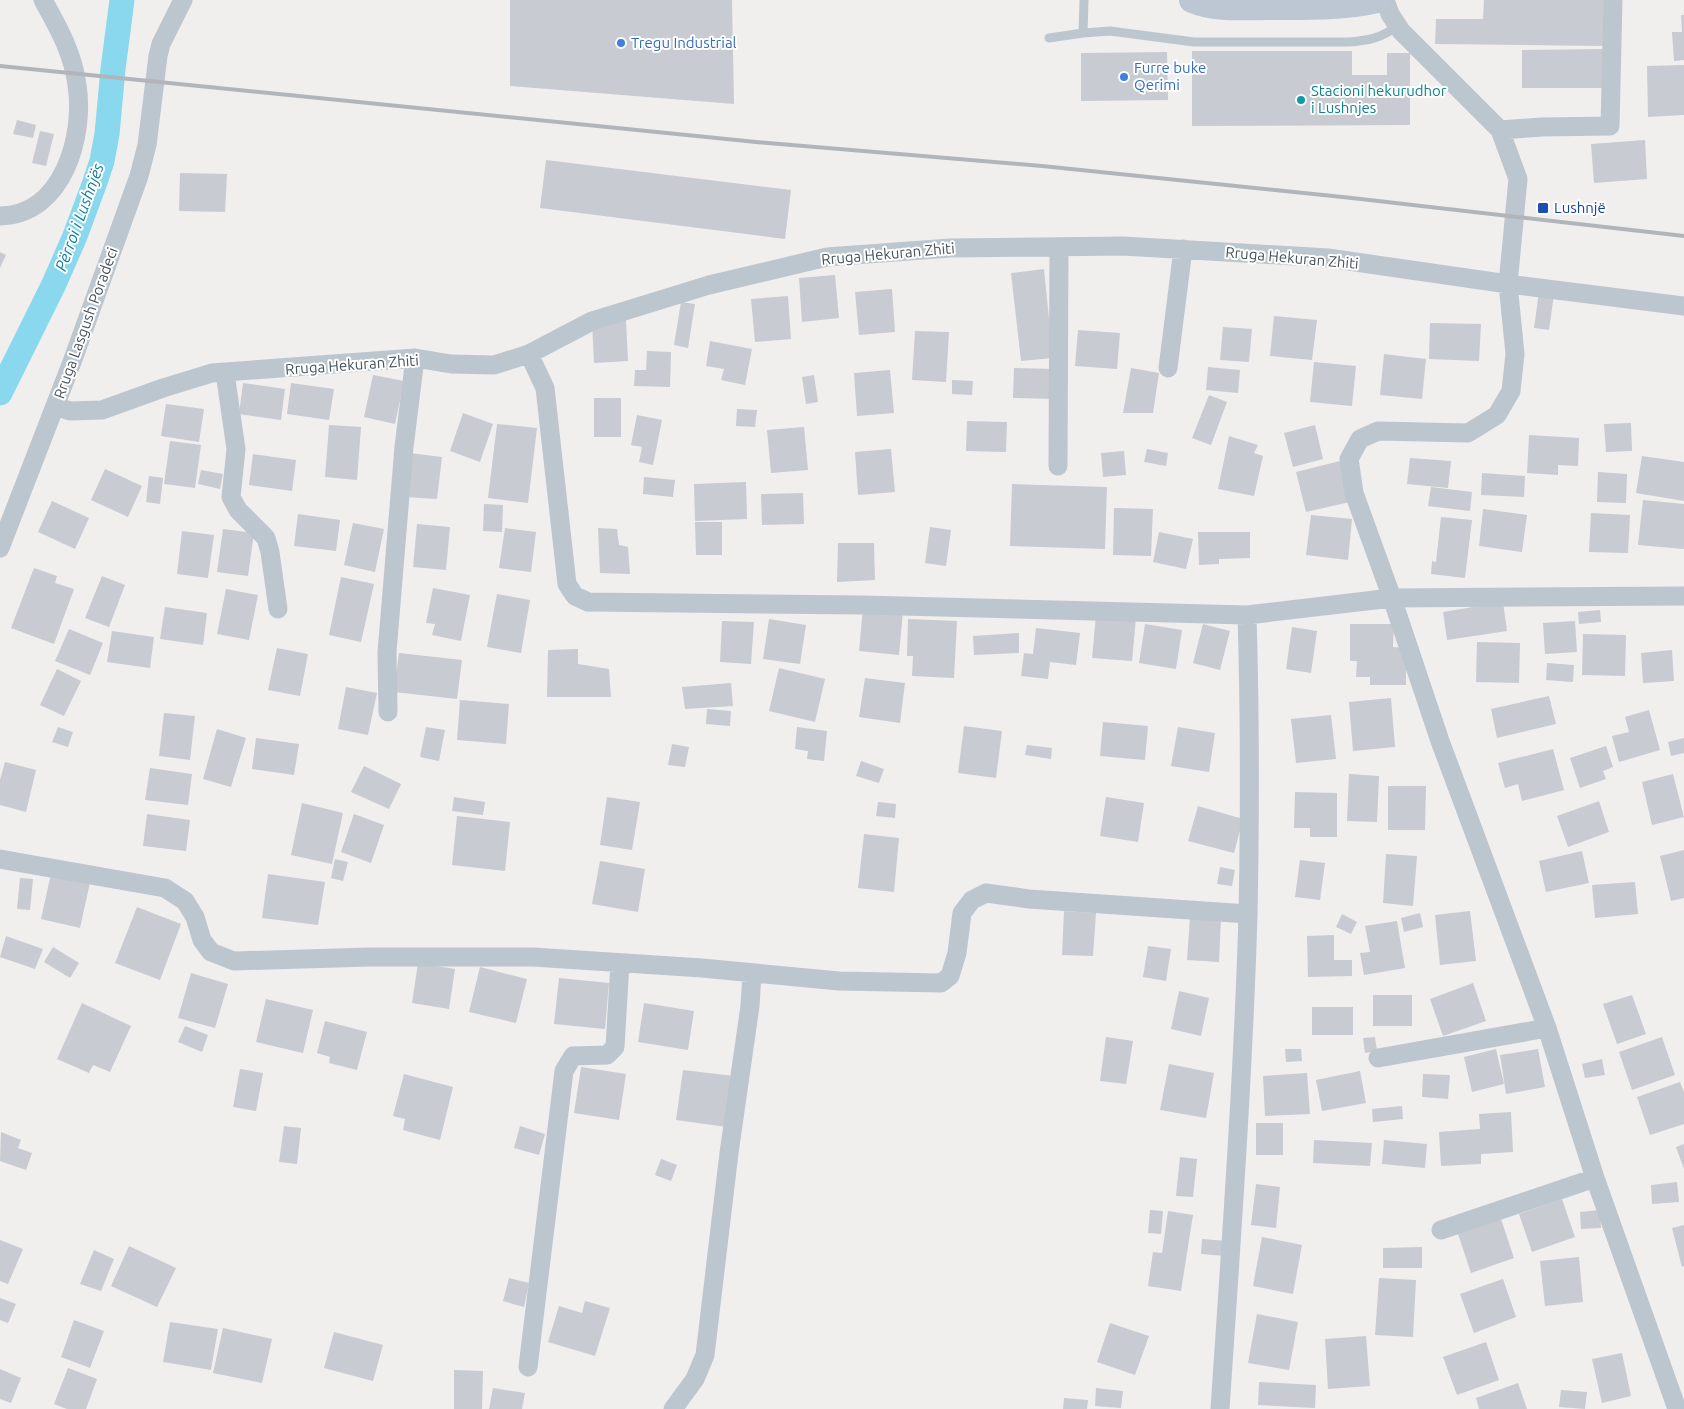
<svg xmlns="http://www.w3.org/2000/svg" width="1684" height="1409" font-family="Ubuntu,sans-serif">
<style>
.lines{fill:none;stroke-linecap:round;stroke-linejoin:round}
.canal{stroke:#89d8ed;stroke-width:25}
.building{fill:#c8cbd1}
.lane{stroke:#bcc6ce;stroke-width:9}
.street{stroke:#bcc6ce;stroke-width:19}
.secondary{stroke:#bcc7d3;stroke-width:26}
.rail{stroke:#b1b4b9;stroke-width:4}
.shop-dot{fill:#3f7fe0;stroke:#fff;stroke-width:2}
.culture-dot{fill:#0f9aa8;stroke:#fff;stroke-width:2}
.transit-dot{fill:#1a4fb4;stroke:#fff;stroke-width:2}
.labels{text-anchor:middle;stroke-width:4;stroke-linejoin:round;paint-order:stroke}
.shop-label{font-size:15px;fill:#366cbe;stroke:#fff;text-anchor:start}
.culture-label{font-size:15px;fill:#0d838f;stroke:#fff;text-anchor:start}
.transit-label{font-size:15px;fill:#164399;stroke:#fff;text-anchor:start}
.street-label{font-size:15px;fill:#46525c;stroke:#fff}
.water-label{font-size:16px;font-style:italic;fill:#0c7d9c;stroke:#fff}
</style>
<rect width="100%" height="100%" fill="#f1eeee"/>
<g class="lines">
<path class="canal" d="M0 393 54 284 75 236 95 182 102 161 107 134 113 69 122 0"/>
</g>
<path class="building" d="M510 0H732L734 104 510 86Z
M1484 0H1604L1603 46 1435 44 1436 19H1483Z
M1681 15H1684V60L1674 61 1672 32H1682Z
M1605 49V88H1522V50Z
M1192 51H1352V75H1387V53H1410V125L1192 126Z
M1167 52 1168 100 1081 101V53Z
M1684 65V115L1648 117 1647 66Z
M17 120 36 125 33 138 13 134Z
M40 131 54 134 46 166 32 163Z
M1645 140 1647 179 1594 183 1591 144Z
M546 160 791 190 785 239 540 208Z
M180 173 227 174 225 212 179 211Z
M0 252 6 255 0 268Z
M1044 269 1053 358 1021 361 1011 273Z
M835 275 839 318 802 322 799 278Z
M892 289 895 332 859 335 855 292Z
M1539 292 1554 294 1549 330 1534 328Z
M788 296 791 339 755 342 751 299Z
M681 302 695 304 688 348 674 345Z
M1274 316 1317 320 1312 360 1270 356Z
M626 320 628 361 594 363 592 322Z
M1430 323 1481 324 1479 361 1429 359Z
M1223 327 1252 329 1249 362 1220 360Z
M1078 330 1120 333 1117 369 1075 366Z
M915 331 949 332 946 382 912 380Z
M710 341 752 349 745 385 721 380 724 369 706 366Z
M647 351 671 352 670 387 634 386 635 370H646Z
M1384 354 1426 359 1422 399 1380 395Z
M1314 362 1356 366 1352 406 1310 402Z
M1208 367 1240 370 1238 393 1206 390Z
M1014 368 1054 369V399L1013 398Z
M1131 368 1159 373 1153 413H1123Z
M890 370 894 413 857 416 854 373Z
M373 375 404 381 395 424 364 417Z
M814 375 818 402 806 404 802 377Z
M952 380 973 381 972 395 952 394Z
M243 383 285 389 281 420 239 414Z
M291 383 334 389 329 420 287 414Z
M1209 395 1227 402 1211 445 1192 438Z
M594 398H621V437H594Z
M166 404 204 409 199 442 161 436Z
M737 409 757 410 755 427 736 426Z
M463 413 493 424 480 462 450 451Z
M637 415 662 420 653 465 639 462 642 447 631 445Z
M967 421 1007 422 1006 452 966 451Z
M1631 423 1632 451 1606 452 1604 424Z
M497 424 537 428 528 503 488 498Z
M329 425 361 427 357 480 325 477Z
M1315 425 1323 459 1293 467 1284 433Z
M804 427 808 470 771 473 767 430Z
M1529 435 1579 438 1578 466 1558 465V475L1527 473Z
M1229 436 1258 445 1254 453 1263 456 1254 496 1218 489Z
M170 441 201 445 195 488 164 484Z
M891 449 895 492 858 495 855 452Z
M1147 449 1168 453 1166 466 1144 462Z
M1124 451 1126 475 1103 477 1101 453Z
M410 453 442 457 437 499 405 497Z
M253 454 296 460 292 491 249 485Z
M1642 456 1684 462V501L1636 493Z
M1410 458 1451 461 1448 488 1407 484Z
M1340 461 1350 502 1306 512 1296 472Z
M105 469 142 486 128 517 91 500Z
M201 470 223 474 220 489 198 484Z
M1598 472 1627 474 1626 503 1597 502Z
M1482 473 1525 476 1524 497 1481 495Z
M149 476 163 478 160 504 146 502Z
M644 477 675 480 673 497 643 494Z
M746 482 747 519 695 521 694 484Z
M1012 484 1107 487 1105 549 1010 546Z
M1431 487 1472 492 1470 511 1428 506Z
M803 493 804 524 762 525 761 494Z
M1643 500 1684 504V549L1638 545Z
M52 501 89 518 75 549 38 532Z
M484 504 503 505 502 532 483 531Z
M1114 508 1153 509 1151 556 1113 555Z
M1483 509 1527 515 1522 552 1479 546Z
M1591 513 1630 515 1628 553 1589 552Z
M298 514 340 520 336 551 294 546Z
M1311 515 1352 519 1348 560 1306 555Z
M1441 517 1472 520 1465 578 1431 574 1432 561 1436 562Z
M695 522H722V555H696Z
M353 523 384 529 375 572 344 565Z
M417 524 450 527 446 570 413 567Z
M930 527 951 530 946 566 925 563Z
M505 528 536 532 531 572 499 568Z
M598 528 617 529 619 545 628 547 630 574 600 573Z
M223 529 254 533 248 576 217 572Z
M182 531 214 535 208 578 177 574Z
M1159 532 1193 539 1186 569 1153 562Z
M1198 532H1250V558L1219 559V564L1199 565Z
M838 543H874L875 580 837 582Z
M34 568 57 576 55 583 74 589 54 644 11 628Z
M102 576 125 585 109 627 85 618Z
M341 577 374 584 361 642 329 635Z
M433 588 470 595 461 641 432 635 435 624 426 623Z
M226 589 258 595 249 640 217 634Z
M497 594 530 600 521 653 487 647Z
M1503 602 1507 631 1447 640 1443 612Z
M165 607 207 613 203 645 160 639Z
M863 607 903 611 899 655 859 651Z
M1600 610 1601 622 1579 624 1578 612Z
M1096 615 1136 618 1132 661 1092 658Z
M769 619 806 625 800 664 763 659Z
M908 619 957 621 954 678 912 676 913 656H907Z
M722 621 754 622 751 664 720 662Z
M1575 621 1577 652 1545 654 1543 623Z
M1145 624 1182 630 1176 669 1139 663Z
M1203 624 1230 631 1220 670 1193 663Z
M1350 624H1394L1393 647 1406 648V685H1370V677H1356L1357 661H1350Z
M1292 627 1317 631 1311 673 1286 669Z
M1036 628 1080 633 1076 665 1050 662 1048 679 1021 676 1024 653 1033 654Z
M69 629 103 643 90 675 55 661Z
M112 631 154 637 150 668 107 662Z
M1019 633V653L974 655 973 636Z
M1583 634 1626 635 1625 676 1582 675Z
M1477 642 1520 643 1519 683 1476 682Z
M277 648 308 654 300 696 268 690Z
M578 649V664L609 669 611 697H547L548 650Z
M1672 650 1674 681 1643 683 1641 653Z
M399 653 462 660 457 699 394 692Z
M1547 663 1574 665 1573 682 1546 680Z
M779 668 825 679 815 722 769 711Z
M57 669 81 681 64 716 40 705Z
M865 678 905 683 900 723 859 717Z
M731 683 733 706 685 709 682 687Z
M346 687 377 693 368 735 338 729Z
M1549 696 1556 724 1497 738 1491 709Z
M1391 698 1395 747 1353 751 1349 702Z
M460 700 509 704 506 744 457 740Z
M707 709 731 711 730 726 706 724Z
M1649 710 1660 750 1619 762 1612 736 1629 732 1625 717Z
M164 713 195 716 190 760 159 756Z
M1331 715 1336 759 1296 763 1291 719Z
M1103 722 1148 726 1145 760 1100 756Z
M964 726 1002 731 996 778 958 773Z
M58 727 73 732 68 747 52 742Z
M426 727 445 730 439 761 420 757Z
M797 727 827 731 824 761 807 759 808 751 795 749Z
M1178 727 1215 733 1209 772 1171 766Z
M217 729 246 738 231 787 203 779Z
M256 738 299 744 294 775 252 769Z
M1684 738V753L1671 756 1668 742Z
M672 744 689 747 685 767 668 765Z
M1027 745 1052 748 1051 759 1025 755Z
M1606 746 1613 767 1603 771 1606 779 1580 788 1570 758Z
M1553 749 1564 790 1522 801 1518 784 1505 788 1498 763Z
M861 761 884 769 879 783 856 776Z
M5 762 36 770 26 812 0 805V780Z
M364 766 401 784 389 809 351 792Z
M150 768 192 774 188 805 145 800Z
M1349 774 1379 776 1377 822 1347 821Z
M1673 774 1684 817 1652 825 1642 782Z
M1388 786H1426L1425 830H1388Z
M1295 792 1337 793V837H1310V828H1294Z
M454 797 485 802 483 815 452 811Z
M607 797 640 802 632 850 600 845Z
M1106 797 1144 803 1138 842 1100 836Z
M1599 801 1609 832 1568 847 1557 816Z
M878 802 896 804 895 818 876 816Z
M302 803 343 813 332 864 291 855Z
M1198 806 1243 819 1234 853 1188 841Z
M147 814 190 820 186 851 143 846Z
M354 814 384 825 371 863 341 852Z
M457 816 510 822 505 871 452 865Z
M864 834 899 838 894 892 858 888Z
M1684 850V898L1671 901 1660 856Z
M1582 851 1589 883 1546 892 1539 861Z
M1386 854 1417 856 1413 906 1383 903Z
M335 859 348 862 343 881 331 878Z
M1300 860 1325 863 1320 900 1295 897Z
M600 861 645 869 638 912 592 904Z
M1220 867 1235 870 1232 886 1217 884Z
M52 869 91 878 80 928 41 919Z
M268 874 325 882 318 925 262 918Z
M20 878 33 879 30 910 17 909Z
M1635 882 1638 914 1595 918 1592 885Z
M137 907 181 924 160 980 115 963Z
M1064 911 1096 913 1093 956 1062 955Z
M1470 911 1476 961 1440 965 1435 915Z
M1420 913 1423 927 1404 932 1401 918Z
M1342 914 1357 922 1351 934 1336 927Z
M1190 917 1221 918 1219 962 1187 960Z
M1397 921 1405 968 1364 975 1360 953 1370 952 1365 926Z
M1334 935V960H1352V976L1308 977 1307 936Z
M6 936 43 949 35 969 0 957Z
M1148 946 1171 949 1166 981 1143 977Z
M53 947 79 963 70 978 44 962Z
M418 963 455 969 449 1009 412 1003Z
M480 967 527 979 516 1023 469 1012Z
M191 973 228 984 215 1028 178 1018Z
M559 978 609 983 605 1029 554 1024Z
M1473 983 1486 1021 1443 1036 1430 999Z
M1179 991 1209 998 1201 1036 1171 1029Z
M1373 995H1412V1026H1373Z
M1632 995 1646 1034 1617 1044 1603 1004Z
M266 999 313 1010 303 1053 256 1042Z
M82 1003 131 1026 110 1072 93 1065 89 1073 57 1059Z
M644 1003 694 1011 688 1050 638 1042Z
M1312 1007H1353V1035H1312Z
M325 1021 367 1032 357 1070 329 1063 330 1057 317 1053Z
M185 1026 208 1035 202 1052 178 1042Z
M1106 1037 1133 1041 1126 1084 1100 1081Z
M1375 1037 1377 1051 1365 1053 1363 1038Z
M1662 1037 1675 1075 1632 1090 1619 1052Z
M1285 1049H1301L1302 1061 1286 1062Z
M1496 1049 1504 1084 1472 1092 1464 1057Z
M1538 1049 1545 1087 1506 1094 1500 1055Z
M1602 1059 1605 1075 1585 1078 1582 1064Z
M1169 1064 1214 1073 1206 1118 1160 1110Z
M581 1067 626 1074 619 1120 574 1113Z
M240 1069 263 1073 256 1111 233 1107Z
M683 1070 734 1076 727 1127 676 1120Z
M1360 1071 1366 1103 1322 1111 1316 1080Z
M1307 1073 1310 1114 1265 1116 1263 1076Z
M404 1074 453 1087 440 1140 403 1130 405 1119 393 1116Z
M1423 1074 1450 1075 1448 1099 1422 1097Z
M1680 1082 1684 1092V1124L1650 1135 1637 1097Z
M1402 1106 1403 1119 1373 1122 1372 1109Z
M1511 1112 1513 1152 1481 1154V1164L1441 1166 1439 1132 1480 1129 1479 1114Z
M1256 1123H1283V1155H1256Z
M284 1126 301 1128 297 1164 279 1162Z
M520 1126 545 1134 539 1155 514 1148Z
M1 1132 21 1140 18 1148 32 1153 26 1170 0 1161Z
M1314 1140 1372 1143 1370 1166 1313 1163Z
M1384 1140 1427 1144 1425 1168 1382 1164Z
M1684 1144V1169L1676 1147Z
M1180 1157 1197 1159 1193 1197 1176 1196Z
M661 1159 677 1165 671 1181 655 1175Z
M1677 1182 1679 1202 1652 1204 1651 1185Z
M1256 1184 1280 1187 1276 1228 1251 1225Z
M1562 1199 1575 1237 1532 1252 1519 1214Z
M1150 1210 1163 1211 1161 1234 1148 1233Z
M1600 1210 1601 1228 1581 1229 1580 1212Z
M1168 1211 1193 1215 1181 1291 1148 1286 1153 1252 1162 1253Z
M1501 1219 1514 1258 1471 1273 1458 1234Z
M1684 1225V1266L1682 1267 1672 1228Z
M1262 1237 1302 1245 1293 1294 1253 1286Z
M1202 1239 1226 1241 1225 1256 1201 1254Z
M0 1240 23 1249 8 1284 0 1281Z
M129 1246 176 1268 157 1307 111 1286Z
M1422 1247V1268H1383V1248Z
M94 1250 114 1259 101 1291 80 1284Z
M1579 1257 1583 1302 1545 1306 1540 1261Z
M509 1278 529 1283 524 1307 503 1301Z
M1379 1278 1416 1280 1413 1337 1375 1335Z
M1503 1279 1516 1317 1474 1333 1460 1294Z
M0 1298 16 1304 8 1323 0 1320Z
M585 1301 610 1308 595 1356 548 1342 559 1306 582 1313Z
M1257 1314 1298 1322 1289 1370 1248 1363Z
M74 1320 104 1331 90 1368 61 1357Z
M170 1322 218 1329 211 1370 163 1362Z
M1110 1323 1149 1336 1135 1375 1097 1362Z
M223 1328 272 1339 262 1383 213 1373Z
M334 1332 383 1345 373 1381 324 1368Z
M1366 1336 1370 1386 1328 1389 1325 1339Z
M1486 1342 1499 1380 1457 1395 1443 1357Z
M1622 1353 1631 1396 1602 1403 1592 1359Z
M68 1368 97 1379 86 1409H67L54 1404Z
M0 1369 21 1378 11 1403 0 1399Z
M454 1370 483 1371 482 1409H454Z
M1259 1382 1316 1385 1315 1408 1258 1405Z
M1518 1383 1527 1409H1479L1476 1398Z
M493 1388 525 1393 522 1409H489Z
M1096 1388 1123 1391 1121 1408 1095 1406Z
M1561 1390 1587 1392 1585 1409 1559 1407Z
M1064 1398 1088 1400 1087 1409H1063Z"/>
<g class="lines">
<path class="lane" d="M1083 33 1084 0
M1049 38 1083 33 1110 31 1194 42H1348C1367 41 1382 38 1397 26"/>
<path class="street" d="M1385 0 1390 14 1401 31 1500 130 1542 127 1610 126 1613 0
M1500 130 1518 179 1508 284 1515 354 1511 391 1497 415 1468 433 1378 431 1360 439 1349 459 1354 493 1392 598 1440 741 1547 1028 1595 1178 1677 1409
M0 216C63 215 85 136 77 85 73 53 58 27 43 0
M529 354 545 388 567 584 575 596 588 602 863 605 1247 615 1392 598 1684 596
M1168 368 1183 249
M225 373 236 449 231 497 238 510 266 538 270 552 278 609
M55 406 70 411 102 410 163 388 212 373 415 358 451 364 494 365 529 354 592 321 709 285 827 257 950 248 1123 246 1328 258 1508 284 1684 306
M1058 466 1059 247
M0 548 72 362 139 176 147 145 158 56 161 44 183 0
M388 712 387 652 404 447 415 358
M0 859 165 888 185 901 195 917 202 940 211 952 234 961 369 957H533L702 968 839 981 941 983 950 976 957 953 962 913 972 900 986 893 1029 899 1248 914
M1378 1058 1547 1028
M1441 1230 1595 1178
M528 1367 564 1071 573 1056 607 1055 615 1047 620 963
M673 1409 695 1379 705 1355 729 1153 750 1006 752 973
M1220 1409C1231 1244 1243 1080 1248 915 1250 815 1250 715 1247 615"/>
<path class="secondary" d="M1192 0C1216 10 1243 7 1269 7 1305 7 1342 8 1377 0"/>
<path class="rail" d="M0 66 756 142 1042 166 1352 198 1684 236"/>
</g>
<g class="shop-dot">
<circle cx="621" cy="43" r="5"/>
<circle cx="1124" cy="77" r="5"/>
</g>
<circle class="culture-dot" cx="1301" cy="100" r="5"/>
<rect class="transit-dot" x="1537" y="202" width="12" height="12" rx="2.5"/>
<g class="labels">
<g class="shop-label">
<text x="631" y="48">Tregu Industrial</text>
<text x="1134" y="73">Furre buke<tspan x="1134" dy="17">Qerimi</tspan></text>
</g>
<g class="culture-label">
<text x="1311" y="96">Stacioni hekurudhor<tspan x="1311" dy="17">i Lushnjes</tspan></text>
</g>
<g class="transit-label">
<text x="1554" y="213">Lushnjë</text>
</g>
<g class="street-label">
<text transform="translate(888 254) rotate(-5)" y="5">Rruga Hekuran Zhiti</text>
<text transform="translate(1292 258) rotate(5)" y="5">Rruga Hekuran Zhiti</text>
<text transform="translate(86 323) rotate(-70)" y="5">Rruga Lasgush Poradeci</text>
<text transform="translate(352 365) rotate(-4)" y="5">Rruga Hekuran Zhiti</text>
</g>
<g class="water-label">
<text transform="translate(79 217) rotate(-70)" y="6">Përroi i Lushnjës</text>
</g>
</g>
</svg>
